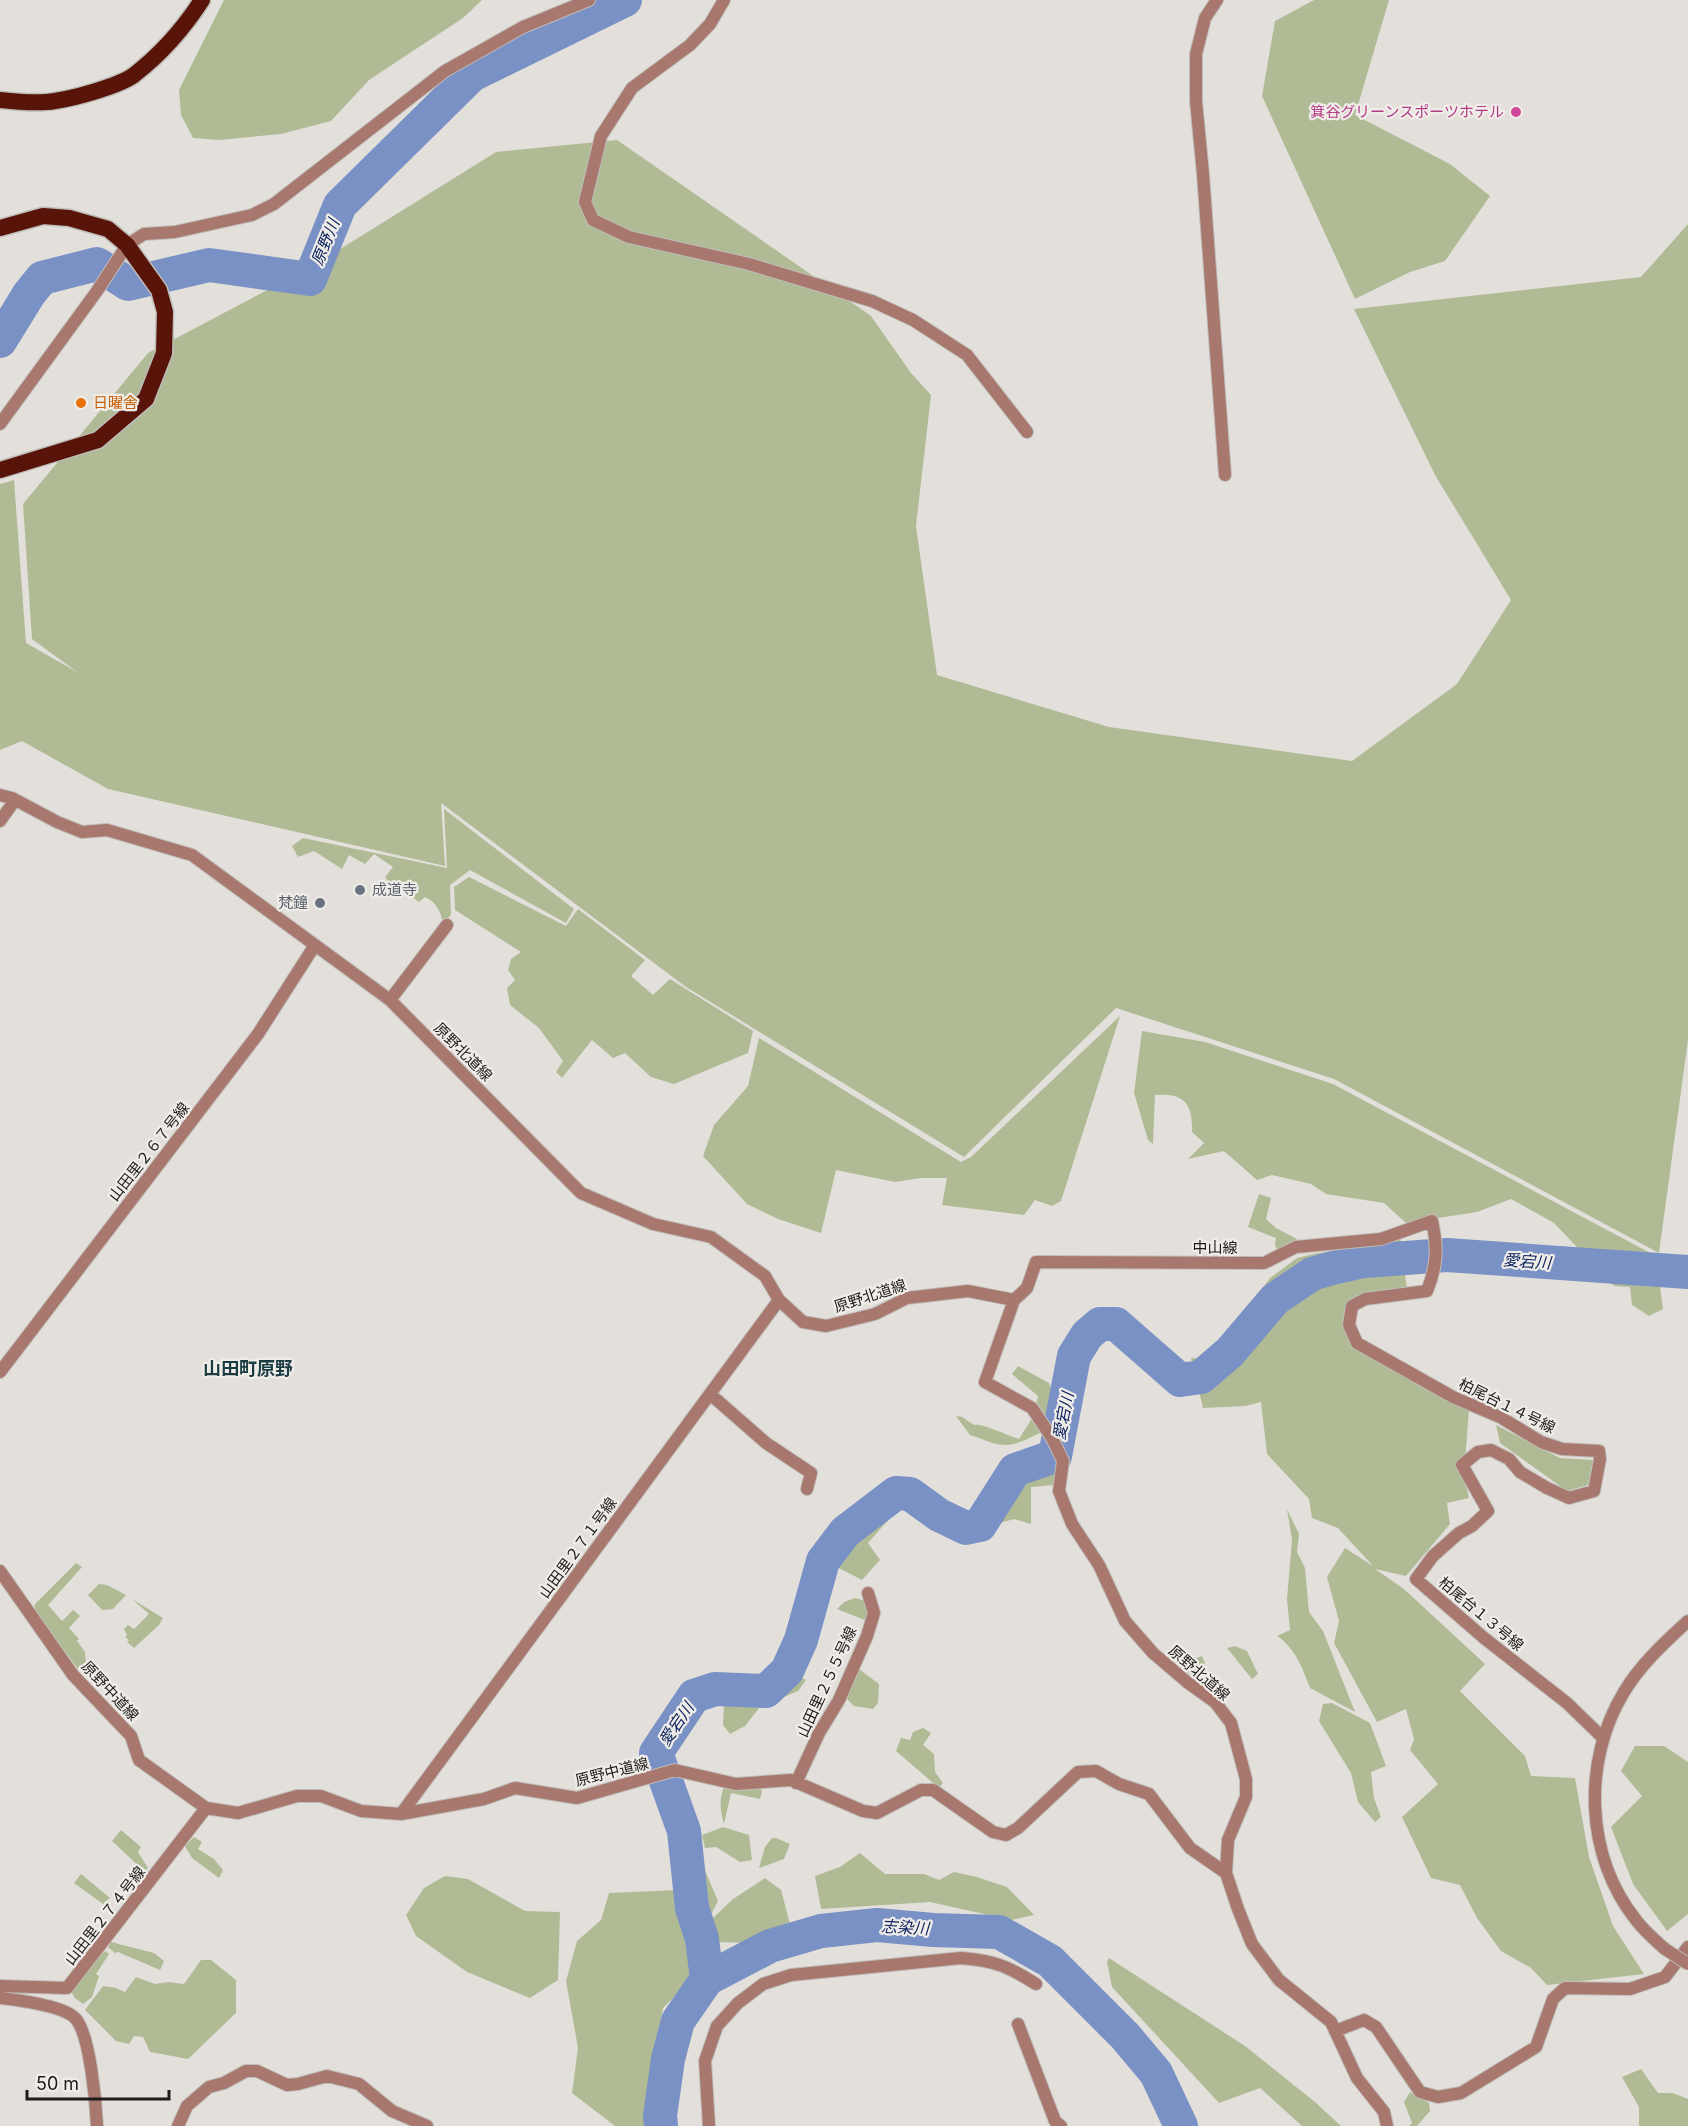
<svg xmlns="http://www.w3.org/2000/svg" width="1688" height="2126" font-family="Inter,'Noto Sans JP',sans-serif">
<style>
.green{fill:#b0bb96}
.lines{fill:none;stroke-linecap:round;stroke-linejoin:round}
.river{stroke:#7991c4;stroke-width:34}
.minor-casing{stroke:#bfbdb9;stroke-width:14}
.tertiary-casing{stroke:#bfbdb9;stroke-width:14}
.trunk-casing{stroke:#bfbdb9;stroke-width:19}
.minor{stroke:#a8776d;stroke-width:12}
.tertiary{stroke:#a8776d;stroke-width:12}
.trunk{stroke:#591409;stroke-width:16}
.tertiary-bridge-casing{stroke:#bfbdb9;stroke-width:14;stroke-linecap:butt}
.tertiary-bridge{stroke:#a8776d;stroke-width:12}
.hotel-dot{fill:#d1479c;stroke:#f0ede9;stroke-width:2}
.food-dot{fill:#e8710a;stroke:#f0ede9;stroke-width:2}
.worship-dot{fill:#6b7280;stroke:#f0ede9;stroke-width:2}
.labels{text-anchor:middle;stroke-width:4.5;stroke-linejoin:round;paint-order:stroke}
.hotel-label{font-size:15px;fill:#b23c85;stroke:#f0ede9;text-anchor:end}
.food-label{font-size:15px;fill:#c56008;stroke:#f0ede9;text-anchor:start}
.worship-label{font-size:15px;fill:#5b616d;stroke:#f0ede9;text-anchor:start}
.street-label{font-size:15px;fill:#1d1c1b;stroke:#f0ede9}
.water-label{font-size:16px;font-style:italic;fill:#0d2460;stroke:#f0ede9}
.quarter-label{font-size:18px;font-weight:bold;fill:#1b3c42;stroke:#f0ede9}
</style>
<rect width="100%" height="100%" fill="#e3e0dc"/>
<path class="green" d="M224 0H482L463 18 369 80 331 121 281 134 219 140 193 138 181 115 179 90Z
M1314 0H1389L1355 115 1450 164 1490 196 1445 261 1410 272 1355 299 1262 96 1275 21Z
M617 140 871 316 911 373 931 395 916 526 937 675 1109 727 1352 761 1457 684 1511 600 1435 475 1354 309 1641 277 1688 224V1040L1659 1253 1334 1079 1116 1008 964 1157 686 987 441 803 445 866 108 789 22 741 0 750V484L14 480 26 643 77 672 32 639 23 504 148 353 313 266 496 152Z
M444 809 574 909 566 923 470 870 450 885 451 915 443 923C440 910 437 903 425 897L419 902 405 892 396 893 385 877 393 867 374 854 365 864 349 855 342 869 314 851 298 857 292 846 303 838 447 868Z
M469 877 566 926 578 909 645 960 631 976 653 995 670 979 753 1031 748 1053 674 1084 651 1077 625 1053 613 1058 592 1040 562 1078 556 1072 563 1061 539 1028 510 1005 507 988 515 980 508 970 511 959 521 952 455 910 454 887Z
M1120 1016 1061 1201 1052 1206 1035 1200 1024 1215 942 1205 947 1178H921L895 1182 836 1170 821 1233 778 1219 747 1204 703 1156 714 1125 748 1086 759 1038 961 1162 971 1157Z
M1142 1031 1205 1042 1333 1084 1656 1256 1663 1309 1649 1316 1632 1305 1630 1287 1614 1286 1554 1223 1511 1199 1477 1212 1406 1223 1384 1203 1326 1194 1311 1184 1272 1175 1257 1180 1224 1151 1188 1159 1204 1143 1192 1132C1193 1103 1184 1093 1155 1095L1153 1144 1148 1140 1134 1093Z
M1259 1194 1271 1198 1266 1219 1276 1228 1297 1239 1288 1248 1278 1251 1275 1245 1276 1238 1248 1227Z
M1400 1236 1407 1289 1364 1296 1345 1329 1469 1409 1464 1475 1469 1498 1447 1503 1450 1524 1406 1576 1375 1569 1404 1589 1485 1664 1460 1691 1525 1756 1531 1776 1575 1778 1589 1857 1613 1926 1644 1974 1547 1985 1531 1968 1501 1951 1477 1918 1460 1885 1431 1878 1402 1817 1438 1784 1410 1750 1414 1739 1406 1709 1377 1722 1334 1643 1339 1621 1327 1577 1345 1548 1373 1566 1338 1528 1312 1518 1309 1499 1267 1454 1261 1402 1246 1406 1203 1408 1191 1358 1205 1359 1240 1319 1270 1278 1297 1258 1318 1253 1349 1251Z
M1077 1342 1089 1350 1066 1447 1056 1439 1036 1405 1038 1396 1012 1374 1018 1366 1049 1383 1054 1396 1064 1354Z
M956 1416 962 1417 974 1425C983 1423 1008 1436 1019 1439L1033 1417 1040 1433C1025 1440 1010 1449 993 1443 985 1441 978 1437 970 1435Z
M1496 1425 1560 1458 1593 1460 1588 1485 1567 1491 1500 1443Z
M1050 1453 1059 1472 1055 1485 1031 1487V1524L1014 1519 986 1527 981 1516 1009 1467C1017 1465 1021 1459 1028 1457 1035 1454 1043 1454 1050 1453Z
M876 1501 897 1510 868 1543 880 1560 862 1580 833 1565 827 1575C822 1566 826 1560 833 1554L842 1556 851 1544 845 1535 870 1516 866 1507Z
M1287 1509 1299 1534 1297 1552 1305 1568 1309 1612 1323 1631 1355 1712 1310 1688C1302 1667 1295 1648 1277 1636L1290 1630 1287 1599 1292 1540Z
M76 1563 82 1567 48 1605 62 1621 73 1610 80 1616 69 1628 79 1639 77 1641 85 1652 86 1664 78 1669 34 1610 35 1604Z
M99 1584 107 1585 126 1595 113 1609 102 1610 88 1595Z
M855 1598 866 1601 871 1613 867 1621 837 1609 844 1602Z
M132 1599 163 1618 159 1625 134 1648 127 1642 129 1640 125 1637 127 1635 124 1629 128 1625 134 1629 149 1614Z
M1235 1646 1247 1651 1258 1674 1252 1679 1227 1648Z
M1202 1656 1205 1663 1194 1672C1208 1686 1217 1680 1224 1702L1184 1669V1663Z
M859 1669 879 1684 878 1703 873 1709 854 1706 845 1697Z
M793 1673 806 1680 798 1691 760 1707 745 1726 730 1734 723 1725 724 1703 736 1695H767Z
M1332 1703 1370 1723 1386 1766 1371 1772 1374 1798 1381 1817 1375 1822 1358 1802 1351 1773 1319 1721 1323 1704Z
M923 1728 931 1733 923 1745 934 1754 935 1772 943 1783 939 1788 896 1751 901 1738 910 1740 913 1732Z
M1635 1746H1664L1688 1762V1914L1667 1931 1633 1884 1611 1827 1642 1796 1621 1771Z
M724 1787 759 1788 762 1791 760 1799 731 1793 724 1824C720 1810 719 1800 724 1787Z
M723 1827 749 1835 752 1860 740 1862 716 1847 705 1848 702 1835Z
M687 1828 718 1901 705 1926C688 1902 689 1857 687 1828Z
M121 1830 141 1847 138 1852 148 1868 145 1872 112 1841Z
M194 1837 202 1842 198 1849 214 1859 223 1870 219 1878 192 1858 185 1846Z
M772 1838H776L790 1844 784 1859 759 1868 765 1847Z
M860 1853 885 1874H924L939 1880 954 1872 977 1877 1007 1887 1034 1915 1011 1920 930 1902 821 1909 815 1876 840 1867Z
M81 1874 110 1898 103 1904 74 1883Z
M445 1876 468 1879 525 1911 560 1912 558 1980 530 1998 467 1972 416 1936 406 1915 424 1888Z
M765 1878 781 1890 790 1924 750 1943 716 1942 713 1918 733 1899Z
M678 1890 696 1975 663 2008 647 2110 649 2126H615L572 2093 578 2048 566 1981 577 1941 601 1920 609 1893Z
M111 1942 154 1953 164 1961 160 1970 118 1952 115 1953 108 1947Z
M106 1951 109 1954 96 1974 99 1976 92 1997 83 2004 75 1998 70 1990 100 1955Z
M1109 1958 1245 2046 1315 2102 1341 2126H1302L1260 2088 1219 2103 1112 1987 1107 1962Z
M201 1960H211L236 1980V2013L188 2059 150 2052 143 2037 134 2036 129 2044 116 2041 85 2010 103 1986 116 1988 125 1992 136 1977 155 1984 168 1982 184 1984Z
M1641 2069 1658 2093H1673L1688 2099V2126H1639V2107L1622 2077Z
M1410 2092 1429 2103 1430 2111 1417 2126H1409L1412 2123 1404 2102Z"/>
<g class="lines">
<path class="river" d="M0 341 29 294 42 278 97 264 128 284 209 265 310 279 340 205 472 75 625 0
M707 1979 702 1939 692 1908 684 1831 656 1753 694 1696 715 1689 766 1691 787 1671 801 1640 823 1561 845 1532 896 1493 910 1494 939 1515 966 1528 980 1525 1015 1470 1055 1456 1074 1356 1087 1335 1100 1324H1116L1180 1380 1201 1377 1230 1352 1275 1299 1312 1274 1332 1268 1364 1261 1447 1255 1688 1272
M661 2126 660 2116 668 2059 678 2021 707 1979 770 1946 821 1931 877 1925 933 1930 999 1932 1050 1961 1125 2036 1156 2073 1181 2126"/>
<defs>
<path id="minor" d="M724 0 710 24 690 45 632 88 601 136 585 202 593 220 629 237 749 264 872 301 913 320 967 355 1027 432
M1217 0 1205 18 1196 54V101L1203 174 1225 475
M0 424 97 291 127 245 144 234 175 232 252 215 274 204 445 71 523 27 589 0
M0 795 12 798 57 822 82 832 107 830 192 855 390 1000 581 1193 653 1224 711 1237 765 1276 779 1300 803 1322 826 1326 875 1314 907 1298 968 1291 1014 1300 985 1382 1032 1408 1052 1438 1063 1461 1059 1491 1072 1524 1099 1565 1125 1621 1153 1653 1187 1682 1215 1702 1231 1723 1246 1779V1797L1228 1840 1226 1873 1238 1909 1252 1944 1279 1980 1331 2022 1357 2078 1384 2112 1387 2126
M0 821 15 800
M390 1000 447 925
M1014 1300 1027 1288 1036 1262 1264 1263 1296 1247 1381 1239 1432 1221C1438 1248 1437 1266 1427 1291L1365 1299 1352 1306 1349 1325 1357 1343 1453 1397 1500 1417 1541 1442 1562 1449 1599 1451 1600 1459 1594 1491 1569 1498 1547 1488 1520 1472 1509 1459 1491 1450 1478 1452 1462 1465 1488 1511 1472 1526 1459 1533 1433 1556 1416 1579 1484 1638 1567 1703 1602 1737
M0 1372 258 1034 315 945
M710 1394 766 1443 811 1473 807 1489
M0 1571 73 1675 131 1736 139 1760 206 1808 238 1813 297 1796H321L361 1811 401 1814 484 1799 515 1788 577 1798 675 1770 736 1784 791 1780 863 1811 877 1813 921 1790H933L993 1832 1006 1835 1018 1828 1078 1772 1096 1771 1119 1784 1149 1794 1190 1848 1226 1873
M796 1783 819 1733 839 1700 867 1636 874 1613 868 1593
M401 1814 779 1300
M0 1986 67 1988 206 1808
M0 1998C18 2000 63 2006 75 2018 90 2033 96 2104 97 2126
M1018 2024 1055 2121 1061 2126
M1335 2031 1364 2020 1376 2027 1420 2092 1438 2097 1461 2093 1536 2047 1553 1999 1565 1988 1630 1989 1665 1977 1688 1947
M178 2126 187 2106 209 2087 224 2083 246 2071H257L287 2085 298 2084 327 2076 359 2084 392 2111 427 2126
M709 2126 705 2061 717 2026 738 2003 763 1984 791 1975 961 1958C996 1961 1007 1966 1036 1984"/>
<path id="tertiary" d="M1665 1949C1655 1940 1644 1931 1636 1920 1585 1856 1582 1761 1624 1692 1640 1665 1665 1642 1688 1621"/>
<path id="trunk" d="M0 100C18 102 38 104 55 101 75 98 119 86 134 75 161 54 184 28 202 0
M0 228 43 216 69 218 108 229 127 245 159 290 165 312 164 353 146 399 98 440 0 470"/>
</defs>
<use href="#minor" class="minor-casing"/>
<use href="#tertiary" class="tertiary-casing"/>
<use href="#trunk" class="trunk-casing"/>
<use href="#minor" class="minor"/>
<use href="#tertiary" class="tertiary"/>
<use href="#trunk" class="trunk"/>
<defs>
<path id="tertiary-bridge" d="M1665 1949 1688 1964"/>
</defs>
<use href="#tertiary-bridge" class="tertiary-bridge-casing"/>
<use href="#tertiary-bridge" class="tertiary-bridge"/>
</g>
<circle class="hotel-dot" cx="1516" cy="112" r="6"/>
<circle class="food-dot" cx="81" cy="403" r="6"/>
<g class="worship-dot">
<circle cx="360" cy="890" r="6"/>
<circle cx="320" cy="903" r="6"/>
</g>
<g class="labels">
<g class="hotel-label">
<text x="1504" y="117">箕谷グリーンスポーツホテル</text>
</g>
<g class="food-label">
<text x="93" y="408">日曜舎</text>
</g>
<g class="worship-label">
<text x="372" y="895">成道寺</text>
<text x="308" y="908" text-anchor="end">梵鐘</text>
</g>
<g class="street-label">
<text transform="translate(463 1052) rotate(45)" y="5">原野北道線</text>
<text transform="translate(149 1152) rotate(-52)" y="5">山田里２６７号線</text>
<text x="1215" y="1253">中山線</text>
<text transform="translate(870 1296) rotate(-18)" y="5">原野北道線</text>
<text transform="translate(1507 1406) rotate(26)" y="5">柏尾台１４号線</text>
<text transform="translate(578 1548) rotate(-54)" y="5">山田里２７１号線</text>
<text transform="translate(1481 1614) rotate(40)" y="5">柏尾台１３号線</text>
<text transform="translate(1199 1673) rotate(41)" y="5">原野北道線</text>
<text transform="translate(827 1682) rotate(-65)" y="5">山田里２５５号線</text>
<text transform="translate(110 1691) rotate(47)" y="5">原野中道線</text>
<text transform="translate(612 1772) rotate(-14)" y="5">原野中道線</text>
<text transform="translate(105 1916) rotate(-52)" y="5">山田里２７４号線</text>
</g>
<g class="water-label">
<text transform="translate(325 242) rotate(-68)" y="6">原野川</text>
<text transform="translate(1527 1261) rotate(4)" y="6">愛宕川</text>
<text transform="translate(1063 1416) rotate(-79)" y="6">愛宕川</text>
<text transform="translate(676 1724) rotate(-56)" y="6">愛宕川</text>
<text transform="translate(905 1927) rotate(3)" y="6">志染川</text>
</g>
<g class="quarter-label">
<text x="248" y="1375">山田町原野</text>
</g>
</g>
<path d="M27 2090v9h142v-9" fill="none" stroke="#1d1c1b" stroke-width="3"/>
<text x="36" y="2090" font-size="18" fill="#1d1c1b" stroke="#f0ede9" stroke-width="4.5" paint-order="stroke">50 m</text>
</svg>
